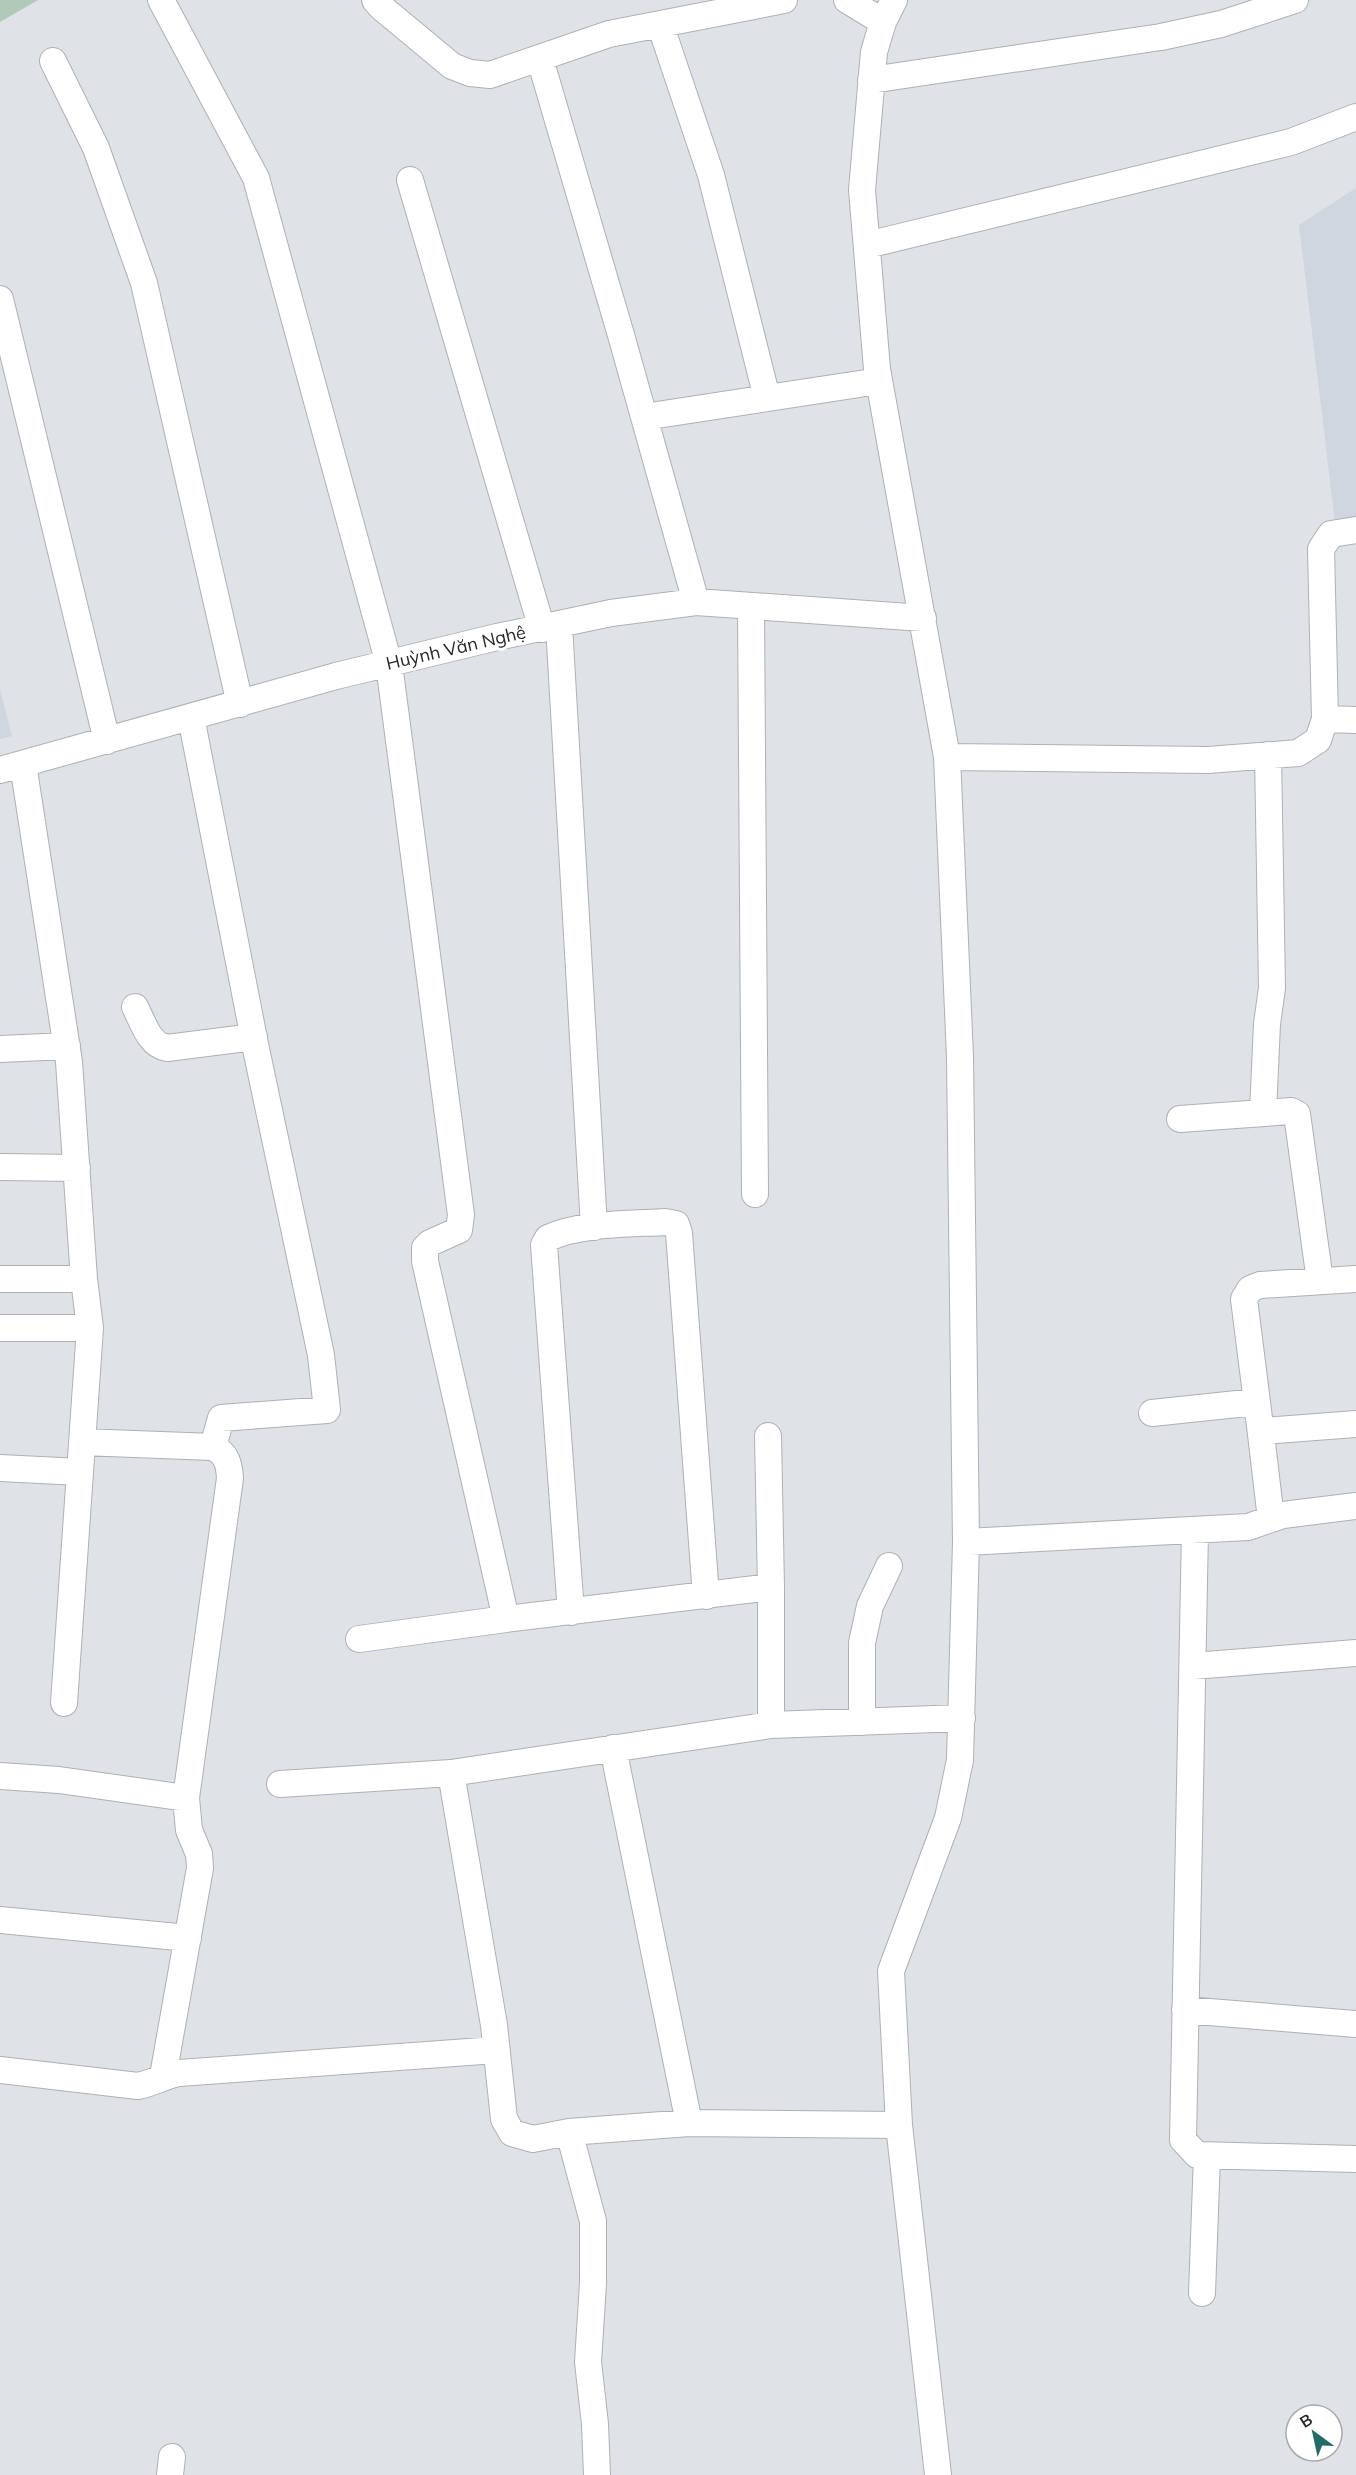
<svg xmlns="http://www.w3.org/2000/svg" width="1356" height="2475" font-family="Mulish,sans-serif">
<style>
.built{fill:#cfd6e0}
.green{fill:#b1c9b9}
.lines{fill:none;stroke-linecap:round;stroke-linejoin:round}
.minor-casing{stroke:#aeb1b4;stroke-width:28}
.minor{stroke:#fff;stroke-width:26}
.labels{text-anchor:middle;stroke-width:6;stroke-linejoin:round;paint-order:stroke}
.street-label{font-size:18px;fill:#262728;stroke:#fff}
</style>
<rect width="100%" height="100%" fill="#dfe2e6"/>
<path class="built" d="M1356 188V519L1335 522 1299 225Z
M0 689 12 736 0 739Z"/>
<path class="green" d="M0 0H38L0 22Z"/>
<g class="lines">
<defs>
<path id="minor" d="M161 0 256 178 389 664 461 1215 459 1230 430 1243 425 1248V1261L506 1619 771 1587 768 1436
M375 0 381 7 452 66 470 73 490 75 609 34 784 0
M847 0 883 22
M894 0 883 22 874 52 862 190 877 369 947 757 960 1057 966 1542 960 1760 948 1818 891 1971 899 2125 938 2475
M660 24 711 175 767 398
M540 59 621 335 696 602
M53 61 96 148 144 283 240 704
M871 80 1161 37 1221 24 1295 0
M410 180 542 629
M867 245 1291 142 1356 117
M0 299 107 741
M644 417 879 381
M751 606 755 1194
M559 625 594 1227
M191 717 256 1049 321 1355 327 1410 221 1418 213 1447
M1325 719 1356 720
M947 757 1208 760 1298 753 1318 740 1325 719 1321 549 1331 534 1356 530
M23 764 69 1062 84 1279 90 1328 64 1703
M0 770 336 676 497 637 611 613 696 602 923 618
M135 1007C143 1022 149 1045 167 1048L254 1037
M0 1049 67 1046
M1263 1112 1267 1024 1272 988 1268 755
M1180 1119 1291 1111 1297 1114 1320 1281
M0 1167 77 1168
M0 1279H84
M1356 1279 1260 1285 1250 1289 1244 1299 1260 1426 1264 1431 1356 1424
M0 1328H90
M1152 1413 1256 1402
M1260 1426 1271 1519
M82 1442 213 1447C227 1454 229 1464 230 1478L186 1798 189 1830 199 1854 200 1868 163 2076
M0 1468 80 1472
M1195 1531 1183 2140 1197 2155 1356 2159
M966 1542 1248 1527 1283 1515 1356 1506
M771 1587V1725
M571 1612 544 1245 548 1238C580 1223 630 1224 665 1222L676 1224 679 1233 706 1596
M359 1639 506 1619
M1193 1666 1356 1653
M862 1722V1643L870 1606 889 1566
M613 1748 689 2123
M451 1773 494 2025 504 2119 512 2133 533 2139 569 2132 689 2123 899 2125
M0 1776 59 1780 186 1798
M280 1784 451 1773 771 1725 962 1718
M0 1920 188 1938
M1185 2010 1356 2024
M0 2070 138 2086C153 2083 164 2076 179 2073L496 2050
M569 2132 593 2221V2283L588 2362 595 2424 597 2475
M1202 2293 1207 2156
M170 2475 172 2457"/>
</defs>
<use href="#minor" class="minor-casing"/>
<use href="#minor" class="minor"/>
</g>
<g class="labels">
<g class="street-label">
<text transform="translate(456 648) rotate(-13)" y="6">Huỳnh Văn Nghệ</text>
</g>
</g>
<g transform="translate(1314 2433) rotate(327)"><circle r="28" fill="#ffffff" stroke="#a8a9a9" stroke-width="1.5"/>
<path d="M0-4.5L10 22L0 15L-10 22Z" fill="#216c67"/>
<text y="-9" font-size="16" font-weight="bold" text-anchor="middle" fill="#262728">B</text>
</g>
</svg>
